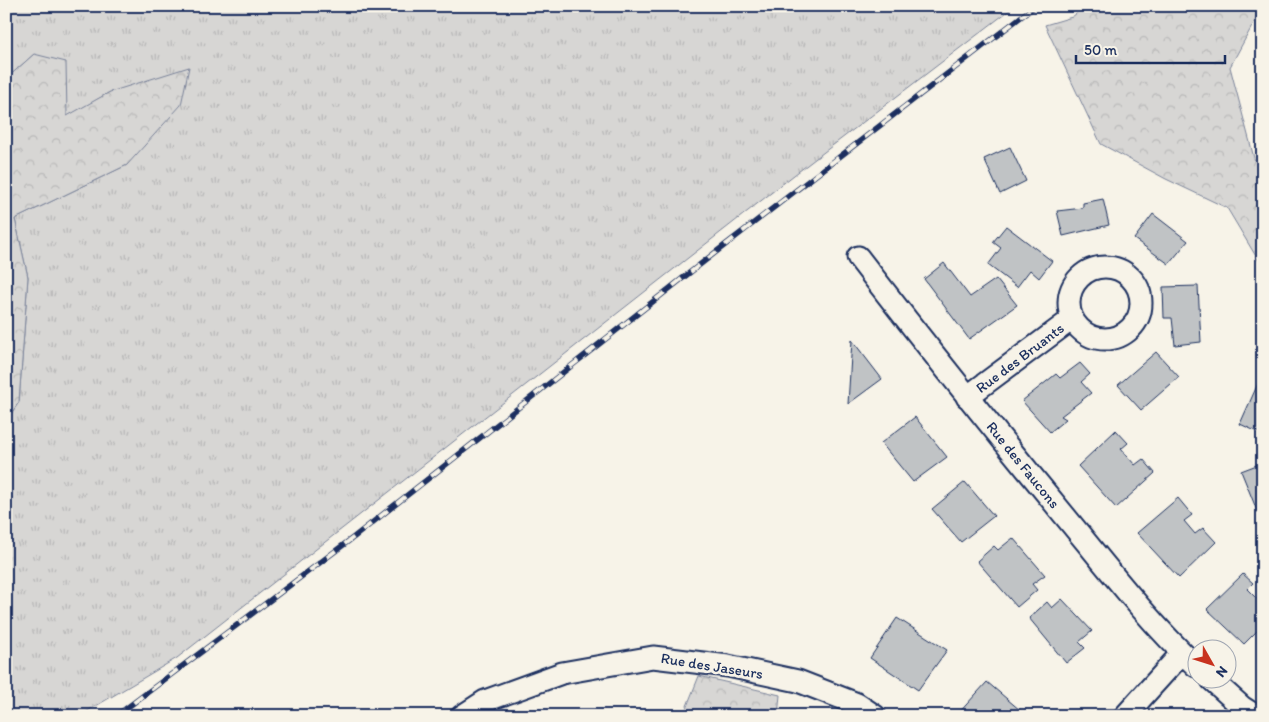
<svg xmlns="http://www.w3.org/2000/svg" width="1269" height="722" font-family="Itim,sans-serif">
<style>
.grass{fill:url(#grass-tufts);stroke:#798299}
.forest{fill:url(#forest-crowns);stroke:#798299}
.building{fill:#c0c3c5;stroke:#1b2f5e}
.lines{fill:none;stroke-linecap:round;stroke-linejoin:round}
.minor-casing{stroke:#1b2f5e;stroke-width:25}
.minor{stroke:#f7f3e8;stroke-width:21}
.rail-casing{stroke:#1b2f5e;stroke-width:5.5}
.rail{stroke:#f7f3e8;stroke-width:4;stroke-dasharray:11;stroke-linecap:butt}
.labels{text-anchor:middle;stroke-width:5;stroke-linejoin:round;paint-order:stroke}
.street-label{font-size:15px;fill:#1b2f5e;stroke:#f7f3e8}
</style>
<defs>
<pattern id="grass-tufts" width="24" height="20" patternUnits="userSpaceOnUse" patternTransform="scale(1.25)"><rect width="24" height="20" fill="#d7d6d4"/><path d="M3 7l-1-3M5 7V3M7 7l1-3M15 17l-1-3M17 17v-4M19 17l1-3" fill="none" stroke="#b8b8b8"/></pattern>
<pattern id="forest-crowns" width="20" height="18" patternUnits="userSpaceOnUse" patternTransform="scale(1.25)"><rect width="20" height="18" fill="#d7d6d4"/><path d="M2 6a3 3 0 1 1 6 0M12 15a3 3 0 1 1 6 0" fill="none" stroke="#b8b8b8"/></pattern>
</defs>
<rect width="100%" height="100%" fill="#f7f3e8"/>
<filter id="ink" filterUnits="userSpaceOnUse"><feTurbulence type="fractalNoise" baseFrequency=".02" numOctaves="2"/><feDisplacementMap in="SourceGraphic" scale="10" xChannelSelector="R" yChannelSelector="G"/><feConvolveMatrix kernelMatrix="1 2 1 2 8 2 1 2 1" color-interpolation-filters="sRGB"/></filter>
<g filter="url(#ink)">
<path class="grass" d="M6 6H1015L794 175 177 658 79 716H6V421L19 402 28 277 15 219 127 165 110 92 67 117 34 54 6 79Z"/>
<path class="forest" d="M1086 6H1263L1230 67 1263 192V268L1227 208 1166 179 1101 144 1045 25 1072 17Z
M34 54 66 62 67 116 110 92 189 67 181 105 127 165 15 219 28 277 19 402 6 421V79Z
M699 676 780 695 778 716H683Z"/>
<path class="building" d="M1010 147 1026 181 1000 194 984 159Z
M1103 199 1109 225 1063 236 1057 211 1083 208V203Z
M1153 214 1188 241 1169 264 1134 239Z
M1006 226 1052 261 1039 278 1030 270 1017 287 988 265 1001 248 993 242Z
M944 263 970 297 996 279 1017 305 969 339 924 279Z
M1198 286 1201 342 1175 345 1172 318H1164L1163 287Z
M852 340 882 379 848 404Z
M1156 352 1179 377 1141 410 1118 385Z
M1080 363 1090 374 1081 382 1091 393 1061 416 1066 419 1050 432 1022 401 1056 374 1060 378Z
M1260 379 1263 381 1262 434 1240 424Z
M915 417 947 457 913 482 881 443Z
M1116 430 1128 443 1121 449 1135 465 1143 459 1155 473 1116 508 1078 466Z
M1262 463 1263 511 1258 513 1241 471Z
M965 482 994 516 961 542 932 509Z
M1178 498 1192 515 1184 521 1195 534 1203 528 1216 542 1179 578 1137 533Z
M1013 538 1045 575 1032 584 1037 590 1017 607 977 561 994 546 998 550Z
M1243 574 1253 583 1247 589 1260 602 1263 600V625L1244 644 1207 609Z
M1062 599 1092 631 1079 642 1085 648 1066 663 1029 618 1047 602 1052 608Z
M897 618 947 650 918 690 870 658Z
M987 682 1027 716H956Z"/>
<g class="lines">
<defs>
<path id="minor" d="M858 257C925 344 994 430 1064 515 1106 566 1148 621 1196 666
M1069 303a36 36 0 1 1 72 0a36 36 0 1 1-72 0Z
M967 397 1072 319
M1212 680 1242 707 1256 716
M462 716 485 701 562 673 653 657 728 666 798 681 857 704 875 716
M1125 716 1182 653"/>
</defs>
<use href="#minor" class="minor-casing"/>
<use href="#minor" class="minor"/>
<defs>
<path id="rail" d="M116 716 354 537 716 252 1035 6"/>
</defs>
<use href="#rail" class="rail-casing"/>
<use href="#rail" class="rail"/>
</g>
</g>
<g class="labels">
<g class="street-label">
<text transform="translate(1020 358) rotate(-37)" y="5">Rue des Bruants</text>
<text transform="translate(1023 465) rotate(51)" y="5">Rue des Faucons</text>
<text transform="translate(712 666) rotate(9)" y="5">Rue des Jaseurs</text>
</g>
</g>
<rect width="1269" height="722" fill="none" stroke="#f7f3e8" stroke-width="25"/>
<rect x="12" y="12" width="1244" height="697" fill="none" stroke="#1b2f5e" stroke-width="2" filter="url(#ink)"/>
<g transform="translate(1212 664) rotate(129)"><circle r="24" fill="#f7f3e8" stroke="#9fa5b1"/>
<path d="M0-4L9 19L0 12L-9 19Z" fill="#c8321e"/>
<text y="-8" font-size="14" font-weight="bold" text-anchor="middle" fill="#1b2f5e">N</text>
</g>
<path d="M1076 55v8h149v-8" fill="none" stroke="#1b2f5e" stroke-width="2.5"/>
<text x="1084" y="55" font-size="15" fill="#1b2f5e" stroke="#f7f3e8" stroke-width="4" paint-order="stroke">50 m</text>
</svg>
